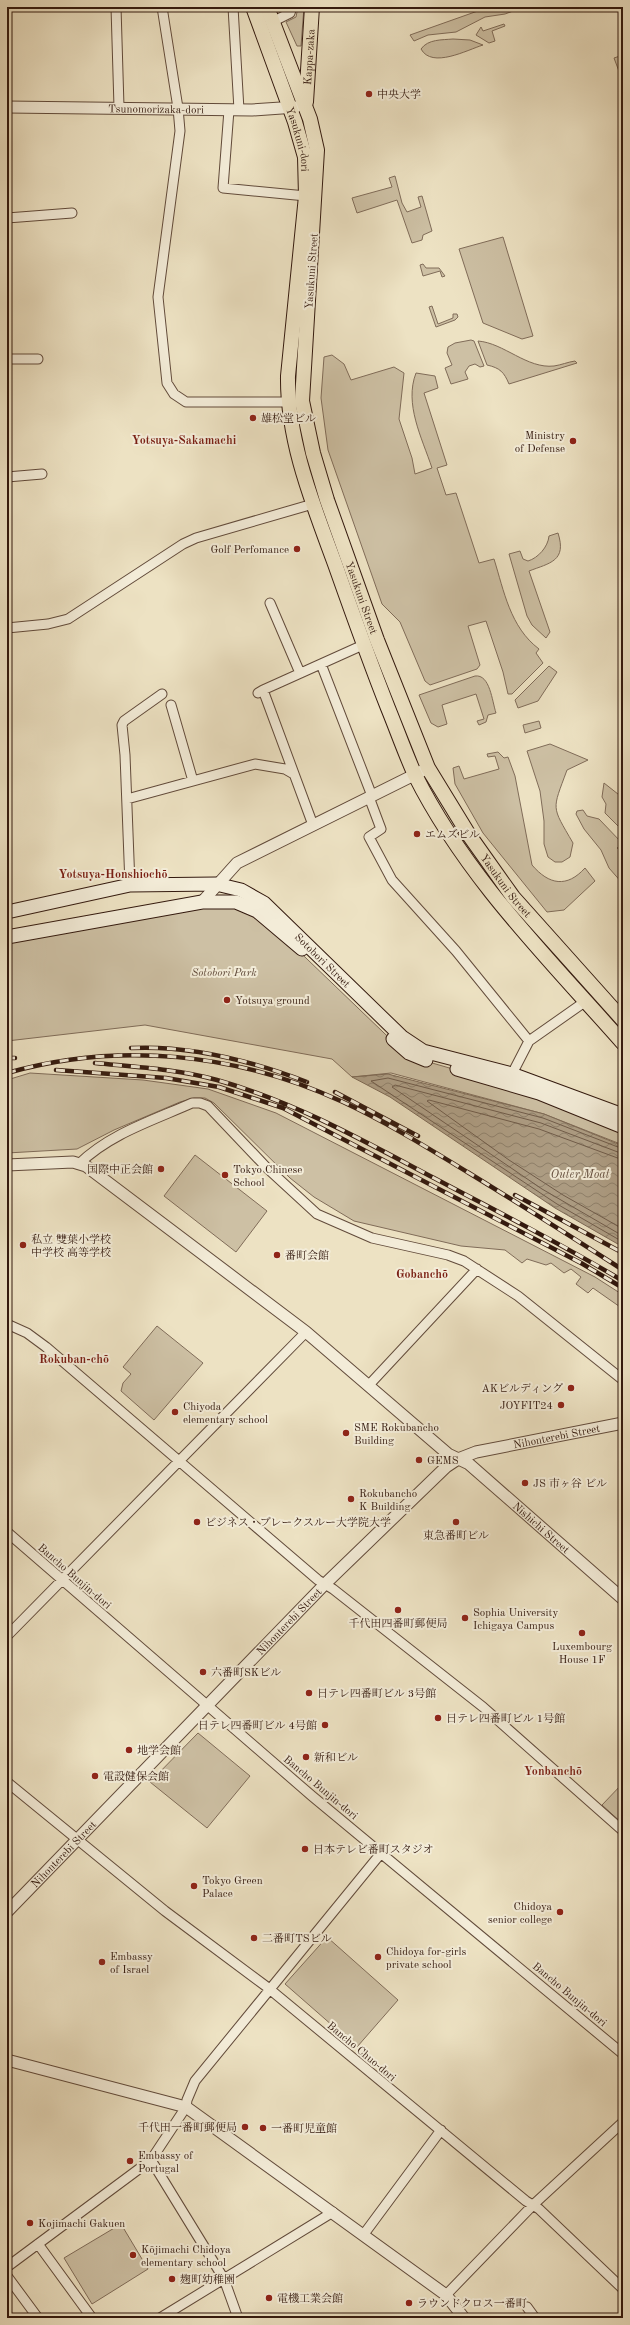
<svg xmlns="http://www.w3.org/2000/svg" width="630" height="2325" font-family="'Old Standard TT','Noto Serif JP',serif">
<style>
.green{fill:#cdc0a4;stroke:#806c59}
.water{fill:url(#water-waves);stroke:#7d6955}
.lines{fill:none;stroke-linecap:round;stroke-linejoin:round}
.shore{stroke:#705c4a;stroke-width:1}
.minor-casing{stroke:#624b3b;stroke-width:11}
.tertiary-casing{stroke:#624b3b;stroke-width:13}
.secondary-casing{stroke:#33190e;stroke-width:15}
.primary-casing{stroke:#33190e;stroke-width:16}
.minor{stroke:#f3ecd8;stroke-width:9}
.tertiary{stroke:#f3ecd8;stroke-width:11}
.secondary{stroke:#f3ecd8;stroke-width:13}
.primary{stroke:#ede2c3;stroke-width:14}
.rail-casing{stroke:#33190e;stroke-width:4.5}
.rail{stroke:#f3ecd8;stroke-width:3;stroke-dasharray:9;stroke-linecap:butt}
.poi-dot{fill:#8f2418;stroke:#f3ecd8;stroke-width:1.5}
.labels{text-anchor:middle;stroke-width:4;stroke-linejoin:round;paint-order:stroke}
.street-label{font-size:11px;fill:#33190e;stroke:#f3ecd8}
.poi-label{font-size:11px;fill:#33190e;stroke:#f3ecd8;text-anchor:start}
.park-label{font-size:11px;font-style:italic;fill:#614b3b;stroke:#f3ecd8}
.neighbourhood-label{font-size:12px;font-weight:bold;fill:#7a1f14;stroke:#f3ecd8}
.water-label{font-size:12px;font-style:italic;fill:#644e3e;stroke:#f3ecd8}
</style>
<defs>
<pattern id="water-waves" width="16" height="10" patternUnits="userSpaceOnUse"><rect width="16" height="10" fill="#ae9e85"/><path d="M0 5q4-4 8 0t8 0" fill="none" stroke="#8e806b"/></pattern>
</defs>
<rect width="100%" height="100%" fill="#ede2c3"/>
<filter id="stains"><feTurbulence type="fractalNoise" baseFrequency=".005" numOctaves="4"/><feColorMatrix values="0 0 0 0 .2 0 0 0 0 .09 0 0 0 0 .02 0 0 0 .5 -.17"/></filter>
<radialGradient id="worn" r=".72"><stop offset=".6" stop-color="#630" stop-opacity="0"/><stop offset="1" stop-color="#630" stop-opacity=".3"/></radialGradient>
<path class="green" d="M298 7H304L301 46H297L286 22 296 17Z
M489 7H524L505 14 485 17 456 32 428 35 414 41 410 35Z
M504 24 505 26 492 31 495 41 489 43 476 35 481 27 483 31Z
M453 39 470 40 483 45C467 50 432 69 421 49 428 39 442 40 453 39Z
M623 55V73L620 74 614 58Z
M395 176 402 203 407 212 421 207 418 197 422 196 432 231 423 235 422 240 412 243 397 200 357 213 352 198 392 187 389 178Z
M503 237 533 336 522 339 483 323 459 249Z
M423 264 426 268H439L445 276 442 277 440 271 423 276 420 265Z
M432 306 438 324 453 318V314H457L458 317 455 320 436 327 429 307Z
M471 340 474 341 484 366 480 367 475 364 469 366 465 372 468 379 451 384 445 368 452 365 447 353 448 347 455 343Z
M478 341C504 343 527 369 554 366 561 365 568 362 575 361L577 363 509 384C504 372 500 368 487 365Z
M332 355 344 364 351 380 394 367 404 373 399 419 412 458 415 474 432 468C422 438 404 404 416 373L435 376 438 388 424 393 447 465 437 468 446 495 456 493 479 563 494 559C504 591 510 627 539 649L536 653 543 663 512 694H508L503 672 486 621 468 626 480 665 477 669 430 685 425 681 400 622 382 604 328 450 321 398 324 357Z
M558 533C567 561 550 563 529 571L550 632 546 638 532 625 527 616 509 554 520 551 523 559 528 561C538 558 548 547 549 536Z
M549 666 557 672 538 701 518 708 515 700Z
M475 676C490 674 492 701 496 713L488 715 486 722 479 725 477 721 484 719 476 694 442 705 447 724 438 727 431 723 419 695Z
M539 721 541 728 525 733 523 725Z
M550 744 588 760 567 770C552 811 551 805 573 843L570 857 562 862H555L548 857 544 844V821L540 791 527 751Z
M498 752 504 758 508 757 515 776 532 865C549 885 567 888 585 868L595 881 564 910 547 912 483 833 455 784 453 768 459 766 464 779 499 769 495 756 488 757 487 754Z
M604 783 623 798V831L605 813 606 804 602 797Z
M583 810 587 816 599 819 622 843 617 848 620 851 623 848V884L609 868 601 850 584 829 576 814 577 811Z
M226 904 257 911 408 1056 515 1087 623 1133V1145L544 1114 391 1073 352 1077 332 1059 145 1025 7 1041V938Z
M30 1073 143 1080 208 1089 276 1113 595 1277 623 1295V1309L593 1288 588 1293 576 1284 581 1277 571 1269 564 1273 551 1263 546 1265 527 1259 522 1263 505 1250 461 1246 354 1221 314 1197 290 1178 214 1103 205 1098H194L180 1102 114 1130 77 1149 7 1153V1080Z
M195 1155 267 1211 236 1252 164 1196Z
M157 1326 203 1363 154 1420 121 1391 123 1383 131 1374 123 1367Z
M198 1733 250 1776 207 1828 150 1782Z
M623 1783V1824L602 1805Z
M327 1937 398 2000 357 2047 285 1984Z
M121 2224 148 2269 92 2304 64 2258Z"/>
<path class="water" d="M388 1074 544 1114 623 1146V1247L555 1208 390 1097 352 1077Z"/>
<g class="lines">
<path class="shore" d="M623 1149 543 1118 388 1078 371 1081 557 1204 623 1242
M623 1154 541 1123 395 1085 392 1087 542 1189 623 1236
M623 1160 539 1129 429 1100 427 1101 509 1160 563 1195 623 1229"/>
<defs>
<path id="minor" d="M116 7 119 107
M162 7 178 108 180 131 158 297 167 383 174 394 186 402H288
M233 7 239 110
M272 22 290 13 292 7
M229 110 223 188 306 196
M7 218 72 213
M7 359H38
M7 477 42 474
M270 603 300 673
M7 628 48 624 68 619 183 544 196 538 313 504
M321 664 372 796
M263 690 363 645
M258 693 263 690 313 825
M171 705 193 781
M369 797 381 829 369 837 392 880 456 951 529 1041
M127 799 255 764 285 769 292 773
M130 885 125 755 122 725 124 721 162 694
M512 1074 529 1041 586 1001
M79 1164C109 1134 154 1120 192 1103H200L208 1106 267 1168 317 1214 372 1238 448 1255 464 1261 518 1296 623 1380
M7 1324 27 1333 46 1347 318 1580 333 1589 483 1707 623 1831
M368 1386 477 1269
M7 1532 312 1796 623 2054
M7 1636 306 1332
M7 1782 165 1911 267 1987 526 2201 539 2209 623 2289
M151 2160 224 2279 238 2318
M364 2234 441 2130
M38 2244 92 2318
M7 2267 151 2160 186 2107 187 2100 195 2081 382 1852
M7 2276 38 2318
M446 2295 533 2205 623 2122
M527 2307 535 2318
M160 2318 333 2212"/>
<g id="tertiary">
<path id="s1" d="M7 107 252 110 296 107"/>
<path d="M202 902 237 863 422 771"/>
<path id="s2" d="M7 1165 73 1162 86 1166 306 1332 448 1454 469 1464 623 1599"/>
<path id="s3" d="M7 1912 325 1584 446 1467 458 1459 476 1452 623 1423"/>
<path d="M7 2060 186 2107 446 2295 464 2318"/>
</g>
<g id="secondary">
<path id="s4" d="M7 912 130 885 216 884 241 890 264 903 402 1037 423 1051 512 1074 623 1115"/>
<path d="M7 937 202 902H236L257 911 302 949"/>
<path d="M393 1039 409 1053 426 1060"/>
<path d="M457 1069 539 1093 623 1127"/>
</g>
<g id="primary">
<path id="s5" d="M253 7 295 122 305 157 306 196 288 376C287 441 313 504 335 564 352 612 369 660 388 708 397 730 405 753 415 775 466 877 548 958 623 1043"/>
<path id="s6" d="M267 7 310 119 317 150 302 401 313 453 327 500 377 640 428 768 469 835 513 897 623 1020"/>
<path id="s7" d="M306 102 312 7"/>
</g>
</defs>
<use href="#minor" class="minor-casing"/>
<use href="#tertiary" class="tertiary-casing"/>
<use href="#secondary" class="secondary-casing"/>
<use href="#primary" class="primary-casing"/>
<use href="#minor" class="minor"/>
<use href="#tertiary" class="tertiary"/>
<use href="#secondary" class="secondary"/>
<use href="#primary" class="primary"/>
<defs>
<path id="rail" d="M131 1048C190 1045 252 1061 307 1082
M7 1058H15
M95 1063C136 1067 177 1069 217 1080 295 1102 364 1141 434 1178 498 1212 562 1244 623 1281
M56 1070 166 1078 219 1087 283 1108 581 1263 623 1288
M7 1073C119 1041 237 1053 343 1102 386 1122 428 1148 469 1173 521 1205 572 1237 623 1270
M335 1092 418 1136
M515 1195 623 1253"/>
</defs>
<use href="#rail" class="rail-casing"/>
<use href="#rail" class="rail"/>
</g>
<g class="poi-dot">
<circle cx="369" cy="94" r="4"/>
<circle cx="253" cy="418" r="4"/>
<circle cx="573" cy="441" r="4"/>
<circle cx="297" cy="549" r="4"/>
<circle cx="417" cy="834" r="4"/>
<circle cx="227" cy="1000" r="4"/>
<circle cx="161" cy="1169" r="4"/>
<circle cx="225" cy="1175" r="4"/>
<circle cx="23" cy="1245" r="4"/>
<circle cx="277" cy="1255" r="4"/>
<circle cx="571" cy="1388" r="4"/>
<circle cx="561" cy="1405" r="4"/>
<circle cx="175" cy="1412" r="4"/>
<circle cx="346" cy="1433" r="4"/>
<circle cx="419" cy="1460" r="4"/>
<circle cx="525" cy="1483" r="4"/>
<circle cx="351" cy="1499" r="4"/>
<circle cx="197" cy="1522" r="4"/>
<circle cx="456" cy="1522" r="4"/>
<circle cx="398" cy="1610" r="4"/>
<circle cx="465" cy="1618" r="4"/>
<circle cx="582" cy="1633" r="4"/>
<circle cx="203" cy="1672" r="4"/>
<circle cx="309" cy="1693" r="4"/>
<circle cx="438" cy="1718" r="4"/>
<circle cx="325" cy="1725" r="4"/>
<circle cx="129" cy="1750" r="4"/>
<circle cx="306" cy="1757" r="4"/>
<circle cx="95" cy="1776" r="4"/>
<circle cx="305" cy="1849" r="4"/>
<circle cx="194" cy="1886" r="4"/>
<circle cx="560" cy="1912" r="4"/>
<circle cx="254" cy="1938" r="4"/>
<circle cx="378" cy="1957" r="4"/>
<circle cx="102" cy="1962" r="4"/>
<circle cx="245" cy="2127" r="4"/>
<circle cx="263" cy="2128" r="4"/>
<circle cx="130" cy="2161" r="4"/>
<circle cx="30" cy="2223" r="4"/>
<circle cx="133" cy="2255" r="4"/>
<circle cx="172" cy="2279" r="4"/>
<circle cx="269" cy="2298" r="4"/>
<circle cx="409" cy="2303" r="4"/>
</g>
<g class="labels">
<g class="street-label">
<text dy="4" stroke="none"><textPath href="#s7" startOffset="45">Kappa-zaka</textPath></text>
<text dy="4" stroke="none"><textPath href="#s1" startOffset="149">Tsunomorizaka-dori</textPath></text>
<text dy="4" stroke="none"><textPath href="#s5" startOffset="140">Yasukuni-dori</textPath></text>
<text transform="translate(311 271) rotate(-86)" y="4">Yasukuni Street</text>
<text dy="4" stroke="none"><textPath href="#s6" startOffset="609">Yasukuni Street</textPath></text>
<text dy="4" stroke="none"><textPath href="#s6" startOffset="933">Yasukuni Street</textPath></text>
<text dy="4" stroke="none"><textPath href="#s4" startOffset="346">Sotobori Street</textPath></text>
<text dy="4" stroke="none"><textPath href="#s3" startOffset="741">Nihonterebi Street</textPath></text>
<text dy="4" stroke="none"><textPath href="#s2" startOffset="662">Nishichi Street</textPath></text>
<text transform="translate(75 1576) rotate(41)" y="4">Bancho Bunjin-dori</text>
<text dy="4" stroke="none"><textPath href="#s3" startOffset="405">Nihonterebi Street</textPath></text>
<text transform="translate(321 1787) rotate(40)" y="4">Bancho Bunjin-dori</text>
<text dy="4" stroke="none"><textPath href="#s3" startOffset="81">Nihonterebi Street</textPath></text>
<text transform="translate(570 1994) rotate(40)" y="4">Bancho Bunjin-dori</text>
<text transform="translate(362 2051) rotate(40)" y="4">Bancho Chuo-dori</text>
</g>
<g class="poi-label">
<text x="377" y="98">中央大学</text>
<text x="261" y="422">雄松堂ビル</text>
<text x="565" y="439" text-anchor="end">Ministry<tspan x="565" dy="13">of Defense</tspan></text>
<text x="289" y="553" text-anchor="end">Golf Perfomance</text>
<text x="425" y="838">エムズビル</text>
<text x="235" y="1004">Yotsuya ground</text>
<text x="153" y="1173" text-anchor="end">国際中正会館</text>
<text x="233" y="1173">Tokyo Chinese<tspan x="233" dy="13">School</tspan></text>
<text x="31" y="1243">私立 雙葉小学校<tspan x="31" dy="13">中学校 高等学校</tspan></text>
<text x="285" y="1259">番町会館</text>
<text x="563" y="1392" text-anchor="end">AKビルディング</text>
<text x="553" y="1409" text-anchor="end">JOYFIT24</text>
<text x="183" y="1410">Chiyoda<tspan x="183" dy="13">elementary school</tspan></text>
<text x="354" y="1431">SME Rokubancho<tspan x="354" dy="13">Building</tspan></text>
<text x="427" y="1464">GEMS</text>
<text x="533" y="1487">JS 市ヶ谷 ビル</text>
<text x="359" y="1497">Rokubancho<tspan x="359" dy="13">K Building</tspan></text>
<text x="205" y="1526">ビジネス・ブレークスルー大学院大学</text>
<text x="456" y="1539" text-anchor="middle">東急番町ビル</text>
<text x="473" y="1616">Sophia University<tspan x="473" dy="13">Ichigaya Campus</tspan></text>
<text x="398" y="1627" text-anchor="middle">千代田四番町郵便局</text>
<text x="582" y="1650" text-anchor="middle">Luxembourg<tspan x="582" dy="13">House 1F</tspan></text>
<text x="211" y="1676">六番町SKビル</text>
<text x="317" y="1697">日テレ四番町ビル 3号館</text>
<text x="446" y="1722">日テレ四番町ビル 1号館</text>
<text x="317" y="1729" text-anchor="end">日テレ四番町ビル 4号館</text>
<text x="137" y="1754">地学会館</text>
<text x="314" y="1761">新和ビル</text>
<text x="103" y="1780">電設健保会館</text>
<text x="313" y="1853">日本テレビ番町スタジオ</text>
<text x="202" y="1884">Tokyo Green<tspan x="202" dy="13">Palace</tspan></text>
<text x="552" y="1910" text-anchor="end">Chidoya<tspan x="552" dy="13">senior college</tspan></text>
<text x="262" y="1942">二番町TSビル</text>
<text x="386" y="1955">Chidoya for-girls<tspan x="386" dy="13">private school</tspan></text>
<text x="110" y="1960">Embassy<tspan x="110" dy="13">of Israel</tspan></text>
<text x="237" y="2131" text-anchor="end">千代田一番町郵便局</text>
<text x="271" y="2132">一番町児童館</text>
<text x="138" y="2159">Embassy of<tspan x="138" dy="13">Portugal</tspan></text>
<text x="38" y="2227">Kojimachi Gakuen</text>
<text x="141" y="2253">Kōjimachi Chidoya<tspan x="141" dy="13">elementary school</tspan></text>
<text x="180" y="2283">麹町幼稚園</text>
<text x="277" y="2302">電機工業会館</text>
<text x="417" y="2307">ラウンドクロス一番町</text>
</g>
<g class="park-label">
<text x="224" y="976">Sotobori Park</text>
</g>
<g class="neighbourhood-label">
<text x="184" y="444">Yotsuya-Sakamachi</text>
<text x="113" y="878">Yotsuya-Honshiochō</text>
<text x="422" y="1278">Gobanchō</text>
<text x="74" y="1363">Rokuban-chō</text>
<text x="553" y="1775">Yonbanchō</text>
</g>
<g class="water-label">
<text x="580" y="1178">Outer Moat</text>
</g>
</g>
<rect width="630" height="2325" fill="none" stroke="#ede2c3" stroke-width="24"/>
<rect x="8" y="8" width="614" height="2309" fill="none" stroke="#33190e" stroke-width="2"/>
<rect x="12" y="12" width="606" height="2301" fill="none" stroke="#33190e"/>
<rect width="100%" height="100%" filter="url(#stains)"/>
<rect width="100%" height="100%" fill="url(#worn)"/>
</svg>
